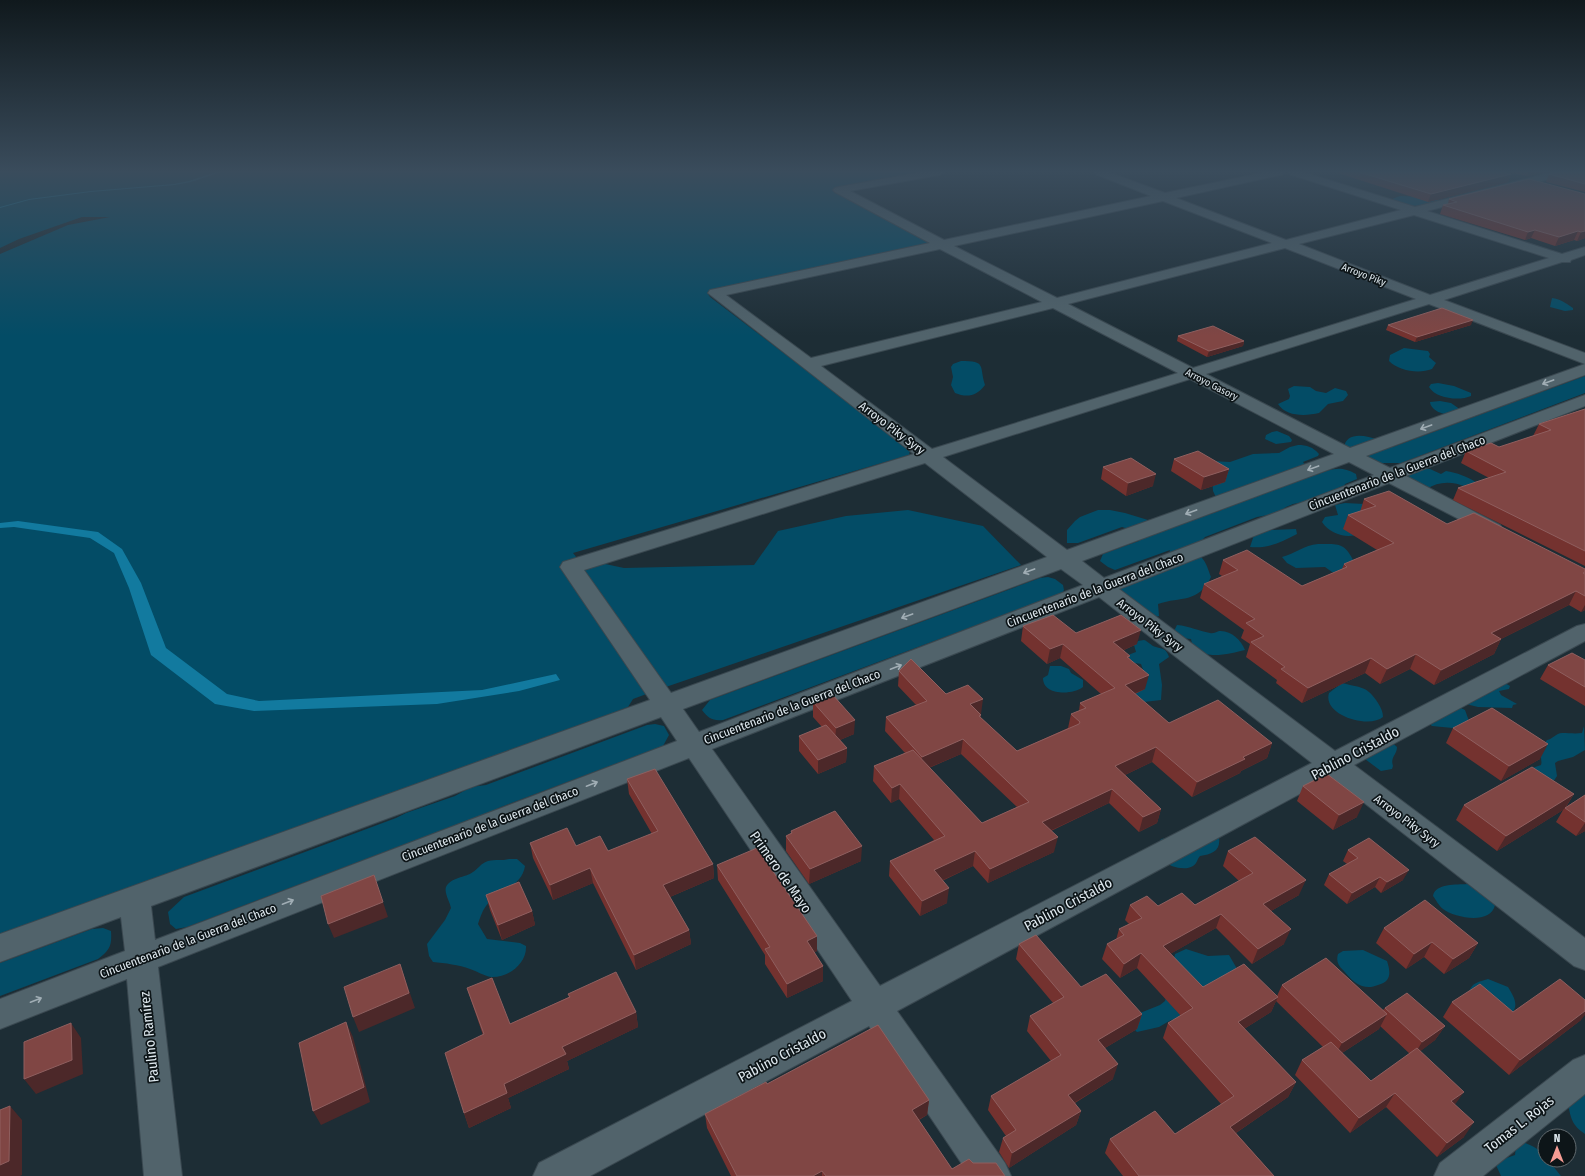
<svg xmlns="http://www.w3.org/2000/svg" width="1585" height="1176" font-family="'Fira Sans Condensed',sans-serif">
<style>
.green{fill:#034c66}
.water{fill:#127a9f}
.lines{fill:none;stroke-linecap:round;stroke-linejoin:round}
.street-casing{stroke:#3a4850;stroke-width:2}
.street{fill:#51636b;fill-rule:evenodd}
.wall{fill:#74322f;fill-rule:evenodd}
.shaded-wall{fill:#4c2829}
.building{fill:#804644;stroke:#8f5f5f}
.oneway{stroke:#a0adb4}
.labels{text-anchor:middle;stroke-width:3.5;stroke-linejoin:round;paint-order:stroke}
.far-street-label{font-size:10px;fill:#e0eaf0;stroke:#0d1518}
.street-label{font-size:12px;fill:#e0eaf0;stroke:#0d1518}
.near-street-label{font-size:14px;fill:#e0eaf0;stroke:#0d1518}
</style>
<rect width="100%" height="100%" fill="#1d2d35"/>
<path class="green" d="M0 172H924L839 188 929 242 928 243 716 289 708 292V294L710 297 907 447 910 451 909 455 573 553 577 558 624 568 754 565 778 531 846 516 908 510 983 526 1021 565 660 689 633 699 628 707 618 711 0 936V254L68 225 110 217H82L19 239 0 248Z
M1400 196 1426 197 1441 201C1427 208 1402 207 1389 200Z
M1552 298C1560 299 1566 303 1573 308V310L1565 311 1550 307Z
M1404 348 1428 351 1430 354 1429 357 1436 363 1432 369C1419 374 1399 371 1389 361L1390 355Z
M961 361C987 361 979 366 985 385 977 396 967 398 955 393L951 385 953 377 951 367 953 364Z
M1585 376V393L1401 463H1367L1344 448C1346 425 1383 440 1393 447Z
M1438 383 1454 386 1471 393V396C1460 401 1436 399 1429 387L1431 384Z
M1294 386 1310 387 1316 391 1326 393 1335 388 1346 391 1348 395 1343 401 1328 404 1319 413C1306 416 1286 417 1278 404L1289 399 1290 396 1288 389Z
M1440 401 1451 403 1461 410C1458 412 1455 414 1452 415 1444 415 1431 411 1430 402Z
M1277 431 1289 436 1292 440 1291 442 1276 444 1265 439 1266 435 1272 432Z
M1298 445C1307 445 1313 447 1319 454L1318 456 1303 462 1311 473 1316 475C1332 469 1340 465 1356 474L1357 479 1345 484 1343 489 1308 501 1293 504 1286 507 1278 513 1257 517 1205 537 1197 546 1195 552C1206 560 1206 564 1211 577 1198 604 1181 596 1158 604L1159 616 1148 619 1119 596 1120 589 1123 582 1168 557 1170 550 1115 570 1108 567 1100 561 1103 554 1139 541 1132 530 1122 527 1078 543H1067V530L1075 521 1080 517 1098 510H1110L1125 513 1148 520 1186 514 1196 519 1222 510 1213 491 1211 461 1230 462 1253 454 1279 453 1290 447Z
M1419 469H1430L1441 474 1446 471C1457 473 1467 476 1477 483L1466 487C1453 481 1438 481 1427 489L1405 480 1409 474 1417 473Z
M1345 503 1364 504 1360 534C1346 539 1330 534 1322 522L1325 517 1338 515 1335 505Z
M1296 529 1297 534C1281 542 1268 549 1250 547L1254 535 1271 530Z
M1318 544C1338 544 1345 542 1354 562L1344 576 1332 572 1325 567 1296 568 1287 563 1282 557C1295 554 1304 545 1318 544Z
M1048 577 1055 579 1063 585 1064 590 1062 593 723 720C712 721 708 718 702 710L710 700 1040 578Z
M1177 625C1190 626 1198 631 1210 633 1213 634 1216 632 1219 631 1231 630 1241 640 1245 650 1229 654 1195 663 1191 639L1181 638 1174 631Z
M1144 640C1148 641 1151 646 1156 647 1163 649 1166 648 1169 657L1159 664 1162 685 1161 700 1144 702 1133 693 1144 672 1141 664 1129 662 1128 655 1136 652 1134 645 1138 641Z
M1050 666H1061L1069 669 1071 673 1083 680V687C1073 695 1043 696 1043 678L1048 675Z
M1503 682 1510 686 1509 689 1499 691 1501 695 1517 704 1513 705 1512 708 1478 707 1466 704 1477 696 1488 694 1491 692 1490 688Z
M1342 683C1360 688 1367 685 1378 703 1381 708 1383 712 1383 717 1369 729 1322 715 1329 693Z
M1455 705 1465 710 1469 721 1463 729 1432 726 1427 722Z
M655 724 664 726 669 735 663 746 501 807 473 820 444 829 424 838 416 840 187 927 176 929 170 924 168 912 184 897 396 818 406 813 455 796 471 787 486 785 647 725Z
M1584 726 1585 750 1573 757 1558 761 1555 763 1557 776 1553 782 1532 768 1541 765C1542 762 1541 760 1541 758 1540 751 1543 745 1547 740 1553 739 1556 733 1562 733 1569 733 1575 734 1582 733Z
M1388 739 1397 747C1397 755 1390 757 1393 766L1392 769 1381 771 1365 759 1361 751Z
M1219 837C1221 851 1212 854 1200 856 1197 859 1197 864 1193 866 1185 871 1170 867 1163 861L1158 844 1161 839 1167 838Z
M509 859H517L525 866C522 887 497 891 486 906 482 911 480 918 478 924L487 939 520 943 526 946C527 964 508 978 491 977 484 976 477 971 470 969 459 965 445 963 433 962L429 956 427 944 445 920 451 908C450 902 444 893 446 887 451 877 465 878 473 872 478 869 481 863 488 861 495 859 502 861 509 859Z
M1467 884 1483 891 1495 905C1491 925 1455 918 1443 909 1439 906 1436 900 1433 896 1435 883 1457 885 1467 884Z
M103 928 111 931C112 946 110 950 98 959L0 996V963L92 929Z
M1186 949 1208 956 1229 955 1236 967 1237 973 1193 1015 1171 1020 1159 1027 1137 1032 1131 1026 1135 1015 1160 1005 1165 1001 1175 954Z
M1363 950 1387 961C1391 973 1391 982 1378 985 1373 987 1368 988 1362 986 1354 983 1349 977 1343 970 1338 965 1336 961 1338 954L1343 951Z
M1488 979 1508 987C1514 997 1520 1006 1510 1015L1469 992C1472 982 1479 982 1488 979Z
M1582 1094 1585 1095V1134C1572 1125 1571 1119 1568 1104Z
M1520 1141C1530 1145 1538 1148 1545 1156V1160H1548L1561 1176H1501L1496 1165 1501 1160 1515 1155 1516 1146Z"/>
<path class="water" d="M216 172H221L191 182 175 185 91 192 29 200 0 208V207L29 199 91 191 174 184 189 181Z
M18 521 98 532 122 549 141 583 166 648 227 694 259 701 482 690 556 674 560 680 519 691 437 704 254 711 215 704 151 655 129 588 114 553 90 538 14 527 0 528V523Z"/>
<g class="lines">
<defs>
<path id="street" d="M922 172H945L939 175 850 191 944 240 1151 196 1095 174 1094 172H1108L1165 193 1266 172H1285L1284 174 1280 175 1176 198 1286 240 1401 210 1289 174 1288 172H1303L1415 207 1553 172H1570L1569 174 1427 211 1562 254 1585 247V255L1571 260 1570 262H1562L1444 300 1585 353V364L1429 304 1206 374 1350 448 1585 364V375L1366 456 1390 468 1585 395V406L1406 476 1500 525 1503 529 1500 533 1493 535 1486 533 1389 483 1119 589 1335 751 1577 626 1585 624V641L1354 765 1585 938V970L1574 966 1331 777 897 1011 1005 1163 1011 1176H970L869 1026 590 1176H533L539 1163 852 1001 689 758 158 967 182 1176H144L127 979 0 1029V999L125 951 121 917 0 962V934L650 700 560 567 563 562 914 454 708 293 710 290 715 289 930 243 835 192 833 190 835 188 839 187ZM1163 201 1272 243 1057 298 954 246ZM1414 215 1549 258 1430 295 1299 244ZM1285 248 1416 299 1193 368 1068 304ZM940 249 1042 302 811 358 726 295ZM1053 308 1178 373 932 449 821 366ZM1190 379 1334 454 1067 550 943 457ZM1349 462 1374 475 1104 578 1082 561ZM925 463 1047 557 671 693 584 570ZM1061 569 1083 585 699 732 683 709ZM1099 597 1312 763 880 986 712 749ZM661 717 677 741 155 940 151 906Z
M1585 1055V1094L1483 1176H1434L1440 1163 1573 1060Z"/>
</defs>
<use href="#street" class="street-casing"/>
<use href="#street" class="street"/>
</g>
<path class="wall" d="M1338 172H1503L1511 174 1508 182 1428 202 1338 173Z
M1507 172H1548L1527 176Z
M1585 172V192L1546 182 1549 174Z
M1585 194V238L1577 241 1574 240 1555 246 1531 238 1525 240 1440 214 1443 205 1448 204 1449 199Z
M1388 325H1471L1415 342 1386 330Z
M1178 336 1244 341 1243 346 1207 357 1177 341Z
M1585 409V566L1453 500 1458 488 1489 478 1461 463 1466 451 1499 447 1533 436 1539 424Z
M1174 459 1229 469 1225 482 1201 490 1171 471Z
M1103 467 1153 486 1126 496 1101 479Z
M1364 499 1447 524 1585 569V610L1581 612 1569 605 1501 639 1494 654 1434 685 1410 669 1380 684 1365 673 1302 703 1276 683 1277 680 1246 657 1250 644 1241 638 1244 630 1200 598 1204 584 1222 576 1219 574 1223 560 1302 586 1342 569 1344 564 1377 550 1343 529 1348 515 1360 512Z
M1023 626 1076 633 1137 644 1124 650 1130 659 1145 689 1135 694 1169 723 1272 743 1267 758 1241 771 1240 773 1192 797 1152 762 1125 775 1161 809 1157 823 1139 832 1109 803 1051 831 1054 852 988 883 973 866 942 881 947 903 920 916 889 876 890 861 934 840 899 799 891 803 873 781 874 766 905 753 885 731 886 717 916 705 898 686 899 671 946 694 981 714H980L981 718 1017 751 1068 728 1071 714 1079 711 1080 703 1101 694 1060 658 1047 664 1021 641ZM961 754 1017 807 982 823 929 768Z
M1585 660V706L1540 679 1548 665Z
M813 702 854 734 840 740 847 748 846 762 818 774 799 751V736L822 727 813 717Z
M1453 728 1540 759 1501 781 1446 743Z
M627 779 713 864 714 878 670 897 689 930 691 944 636 970 593 883 553 900 533 858 530 843 576 846 608 851 652 834 629 794Z
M1303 786 1357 817 1333 830 1297 801Z
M1574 794 1566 807 1585 795V831L1576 836 1556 822 1563 810 1497 851 1456 820 1464 805Z
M791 831 861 861 809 884 786 851V836L791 833Z
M1348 850 1403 880 1381 893 1375 887 1347 904 1324 885 1329 874 1347 864 1343 861Z
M1228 851 1299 895 1271 911 1284 944 1252 964 1216 928 1170 954 1203 987 1277 996 1282 985 1383 1010 1385 1008 1445 1026 1435 1040 1420 1051 1455 1105 1464 1137 1437 1157 1386 1107 1350 1133 1295 1075 1302 1060 1323 1047 1276 1001 1271 1012 1244 1029 1296 1082 1288 1097 1236 1133 1274 1176H1123L1105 1153 1110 1139 1175 1134 1221 1104 1163 1038 1168 1023 1181 1016 1137 968 1120 978 1102 959 1107 944 1116 940 1119 929 1129 924 1125 920 1130 905 1158 906 1195 905 1239 881 1223 866ZM1380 1026 1410 1054 1371 1081 1342 1053 1379 1029Z
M717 865 817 951 814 952 823 966V981L787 998 765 964V955L718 880Z
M486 895 532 911 535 925 502 940 490 910Z
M1384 928 1478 943 1469 958 1444 974 1424 957 1406 969 1376 943Z
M1019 944 1081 987 1142 1014 1137 1029 1105 1048 1113 1079 1075 1103 1081 1111 1076 1125 1009 1168 999 1152 1003 1138 1006 1136 988 1110 991 1096 1051 1061 1027 1031 1030 1016 1053 1003 1016 959Z
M467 988 510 1024 569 997 568 994 636 1012 638 1027 567 1061 569 1069 508 1098 511 1108 469 1128 464 1113 483 1035 472 1003Z
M1452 1002 1513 1012 1581 1020 1509 1075 1443 1017Z
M767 1084 929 1100 927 1115 919 1120 952 1169 973 1163 1005 1176H731L707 1128 705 1114Z"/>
<path class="shaded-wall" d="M1529 172H1548L1527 176Z
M1511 174 1508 182 1428 202 1431 194Z
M1535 230 1531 238 1525 240 1528 232Z
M1578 231 1574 240 1555 246 1559 237Z
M1585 231V238L1577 241 1581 232Z
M1473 320 1471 325 1415 342 1417 337Z
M1244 341 1243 346 1207 357 1209 351Z
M1229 469 1225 482 1201 490 1204 477Z
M1156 474 1153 486 1126 496 1128 483Z
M1576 591 1569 605 1501 639 1494 654 1434 685 1441 670 1491 633Z
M1585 605V610L1581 612Z
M1141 630 1137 644 1110 656 1113 642Z
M1063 644 1060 658 1047 664 1050 649Z
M1416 654 1410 669 1380 684 1387 669Z
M1371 658 1365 673 1302 703 1308 688Z
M1149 675 1145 689 1121 699 1125 685Z
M983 699 981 714 968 719 970 704Z
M855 720 854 734 835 742 836 728Z
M963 739 961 754 921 771 922 757Z
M1272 743 1267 758 1241 771 1240 773 1192 797 1197 782 1243 757Z
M1548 744 1540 759 1501 781 1509 766Z
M1156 747 1152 762 1112 781 1115 766Z
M847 748 846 762 818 774V760Z
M900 784 899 799 891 803 892 788Z
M1112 789 1109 803 1039 836 1042 822Z
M1574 794 1565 808 1563 810 1497 851 1506 836Z
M1364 802 1357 817 1333 830 1339 815Z
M1161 809 1157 823 1139 832 1143 817Z
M1585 823V831L1576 836Z
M1058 837 1054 852 988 883 990 869Z
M862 846 861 861 809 884 810 869Z
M975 851 973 866 932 885 934 870Z
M713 864 714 878 665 899 663 885Z
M590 868 593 883 553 900 550 885Z
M1409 870 1403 880 1381 893 1387 882Z
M374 875 388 917 334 938 328 924Z
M1380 877 1375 887 1347 904 1352 893Z
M1306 880 1299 895 1257 919 1263 904Z
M949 888 947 903 920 916 922 901Z
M532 911 535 925 502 940 498 925Z
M1221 914 1216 928 1158 961 1163 946Z
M1291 929 1284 944 1252 964 1258 949Z
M689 930 691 944 636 970 634 955Z
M817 936V951L807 956V941Z
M1432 942 1424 957 1406 969 1414 954Z
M1478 943 1469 958 1444 974 1453 959Z
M1141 953 1137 968 1120 978 1124 964Z
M400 964 415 1008 359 1032 353 1017Z
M823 966V981L787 998V984Z
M1278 997 1271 1012 1231 1037 1238 1022Z
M1585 1011V1015L1581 1020 1509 1075 1520 1060Z
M636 1012 638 1027 567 1061 569 1069 508 1098 511 1108 469 1128 464 1113 504 1084 562 1047Z
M1142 1014 1137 1029 1093 1055 1098 1040Z
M1387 1014 1379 1029 1334 1058 1342 1043Z
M346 1022 353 1037 370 1102 321 1125 313 1111Z
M71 1023 81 1038 83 1074 36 1094 24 1079Z
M1445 1026 1435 1040 1413 1057 1422 1042Z
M1118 1064 1113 1079 1064 1109 1068 1095Z
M1296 1082 1288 1097 1224 1141 1230 1127Z
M1464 1092 1454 1106 1451 1101Z
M1395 1093 1386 1107 1350 1133 1359 1118Z
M929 1100 927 1115 910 1124 912 1110Z
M10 1106 22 1120V1175L20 1176H0V1165Z
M1081 1111 1076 1125 1009 1168 1012 1153Z
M1474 1122 1464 1137 1437 1157 1447 1143Z
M822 1171V1176H813Z"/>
<path class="building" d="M1359 172H1503L1511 174 1431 194Z
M1558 172H1585V184L1549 174Z
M1529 179 1585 194V231L1581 232 1578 231 1559 237 1535 230 1528 232 1443 205 1457 202 1449 199Z
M1442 308 1473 320 1417 337 1388 325Z
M1213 326 1244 341 1209 351 1178 336Z
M1585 409V551L1458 488 1506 472 1466 451 1491 443 1499 447 1551 430 1539 424Z
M1198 451 1229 469 1204 477 1174 459Z
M1131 458 1156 474 1128 483 1103 467Z
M1389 491 1447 524 1474 513 1585 569V572L1583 573 1585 574V596L1576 591 1491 633 1501 639 1441 670 1416 654 1387 669 1371 658 1308 688 1281 669 1285 667 1251 642 1264 636 1246 623 1255 619 1204 584 1238 570 1223 560 1247 550 1302 586 1347 567 1344 564 1394 543 1348 515 1376 506 1364 499Z
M1053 615 1076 633 1121 615 1141 630 1113 642 1130 656 1127 657 1149 675 1125 685 1169 723 1218 700 1272 743 1243 757 1245 759 1197 782 1156 747 1115 766 1161 809 1143 817 1112 789 1042 822 1058 837 990 869 975 851 934 870 949 888 922 901 890 861 945 836 900 784 892 788 874 766 913 750 982 823 1029 802 963 739 922 757 886 717 927 701 899 671 911 659 946 694 968 685 983 699 970 704 981 715 979 716 1017 751 1079 724 1080 722 1071 714 1086 708 1080 703 1115 688 1063 644 1050 649 1023 626Z
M1572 653 1585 660V687L1548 665Z
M832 694 855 720 836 728 813 702Z
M1492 708 1548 744 1509 766 1453 728Z
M826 725 847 748 818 760 799 736Z
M1532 767 1574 794 1506 836 1464 805Z
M655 769 713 864 663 885 689 930 634 955 590 868 550 885 530 843 567 828 576 846 600 836 608 851 658 831 627 779Z
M1327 774 1364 802 1339 815 1303 786Z
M1585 795V822L1565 808Z
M835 811 862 846 810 869 786 836 792 833 791 831Z
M1255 837 1306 880 1263 904 1291 929 1258 949 1221 914 1163 946 1203 987 1244 964 1278 997 1238 1022 1296 1082 1230 1127 1274 1176H1139L1110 1139 1155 1111 1175 1134 1234 1096 1168 1023 1193 1008 1141 953 1124 964 1107 944 1124 935 1119 929 1142 918 1130 905 1147 896 1158 906 1182 893 1195 905 1253 873 1228 851Z
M1369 838 1409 870 1387 882 1380 877 1352 893 1329 874 1358 858 1348 850Z
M757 848 817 936 807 941 823 966 787 984 765 949 770 947 717 865Z
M374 875 383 902 328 924 321 896Z
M519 882 532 911 498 925 486 895Z
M1425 900 1478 943 1453 959 1432 942 1414 954 1384 928Z
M1036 935 1081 987 1106 974 1142 1014 1098 1040 1118 1064 1068 1095 1081 1111 1012 1153 1003 1138 1016 1130 991 1096 1061 1055 1030 1016 1064 997 1019 944Z
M1326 958 1387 1014 1342 1043 1282 985Z
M400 964 409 993 353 1017 344 987Z
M616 972 636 1012 562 1047 566 1054 504 1084 507 1093 464 1113 445 1053 484 1034 467 988 492 978 510 1024 570 997 568 994Z
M1560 979 1585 1000V1011L1520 1060 1452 1002 1480 984 1513 1012Z
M1407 993 1445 1026 1422 1042 1385 1008Z
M346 1022 364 1087 313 1111 299 1043Z
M71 1023 72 1060 24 1079V1042Z
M878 1025 929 1100 912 1110 952 1169 969 1159 973 1163H996L1005 1176H826L822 1171 813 1176H737L705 1114 766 1082 767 1084Z
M1331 1042 1371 1081 1417 1048 1464 1092 1451 1101 1474 1122 1447 1143 1395 1093 1359 1118 1302 1060Z
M10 1106 9 1161 0 1165V1110Z"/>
<defs><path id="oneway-shaft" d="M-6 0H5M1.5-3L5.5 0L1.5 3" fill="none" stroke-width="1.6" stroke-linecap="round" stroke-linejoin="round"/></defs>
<g class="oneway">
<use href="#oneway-shaft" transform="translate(1548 382) rotate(160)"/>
<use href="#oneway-shaft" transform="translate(1426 427) rotate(160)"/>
<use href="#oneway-shaft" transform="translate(1313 468) rotate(160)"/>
<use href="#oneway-shaft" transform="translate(1191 512) rotate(160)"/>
<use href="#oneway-shaft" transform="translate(1029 571) rotate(160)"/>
<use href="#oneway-shaft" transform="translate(907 616) rotate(160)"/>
<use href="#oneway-shaft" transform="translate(896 667) rotate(-21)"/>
<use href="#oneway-shaft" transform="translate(592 784) rotate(-21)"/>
<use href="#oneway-shaft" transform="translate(288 902) rotate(-21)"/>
<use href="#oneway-shaft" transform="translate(36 1000) rotate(-21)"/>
</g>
<linearGradient id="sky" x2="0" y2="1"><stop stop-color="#10191d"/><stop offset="0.51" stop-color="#3a4c5c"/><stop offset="1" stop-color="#3a4c5c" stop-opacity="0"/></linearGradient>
<rect width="1585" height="336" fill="url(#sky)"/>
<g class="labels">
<g class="far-street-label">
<text transform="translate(1364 274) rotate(21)" y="4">Arroyo Piky</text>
<text transform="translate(1212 384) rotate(27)" y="4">Arroyo Gasory</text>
</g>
<g class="street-label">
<text transform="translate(892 428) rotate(37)" y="4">Arroyo Piky Syry</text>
<text transform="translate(1397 473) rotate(-21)" y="4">Cincuentenario de la Guerra del Chaco</text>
<text transform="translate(1095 590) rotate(-21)" y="4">Cincuentenario de la Guerra del Chaco</text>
<text transform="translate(1150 625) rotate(37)" y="4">Arroyo Piky Syry</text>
<text transform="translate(792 707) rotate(-21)" y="4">Cincuentenario de la Guerra del Chaco</text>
<text transform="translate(1407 821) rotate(37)" y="4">Arroyo Piky Syry</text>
<text transform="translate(490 824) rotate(-21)" y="4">Cincuentenario de la Guerra del Chaco</text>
<text transform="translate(188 941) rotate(-21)" y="4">Cincuentenario de la Guerra del Chaco</text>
</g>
<g class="near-street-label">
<text transform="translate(1355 753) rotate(-28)" y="5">Pablino Cristaldo</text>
<text transform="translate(781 872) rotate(55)" y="5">Primero de Mayo</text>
<text transform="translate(1068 904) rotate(-28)" y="5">Pablino Cristaldo</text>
<text transform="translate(149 1037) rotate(-96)" y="5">Paulino Ramírez</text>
<text transform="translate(782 1055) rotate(-28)" y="5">Pablino Cristaldo</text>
<text transform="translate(1519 1124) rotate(-38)" y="5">Tomas L. Rojas</text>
</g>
</g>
<g transform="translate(1557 1148)"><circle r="19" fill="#0d1518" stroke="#616a6e"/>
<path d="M0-3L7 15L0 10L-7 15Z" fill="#f59c94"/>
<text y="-6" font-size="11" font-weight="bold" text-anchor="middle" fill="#e0eaf0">N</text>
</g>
</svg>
